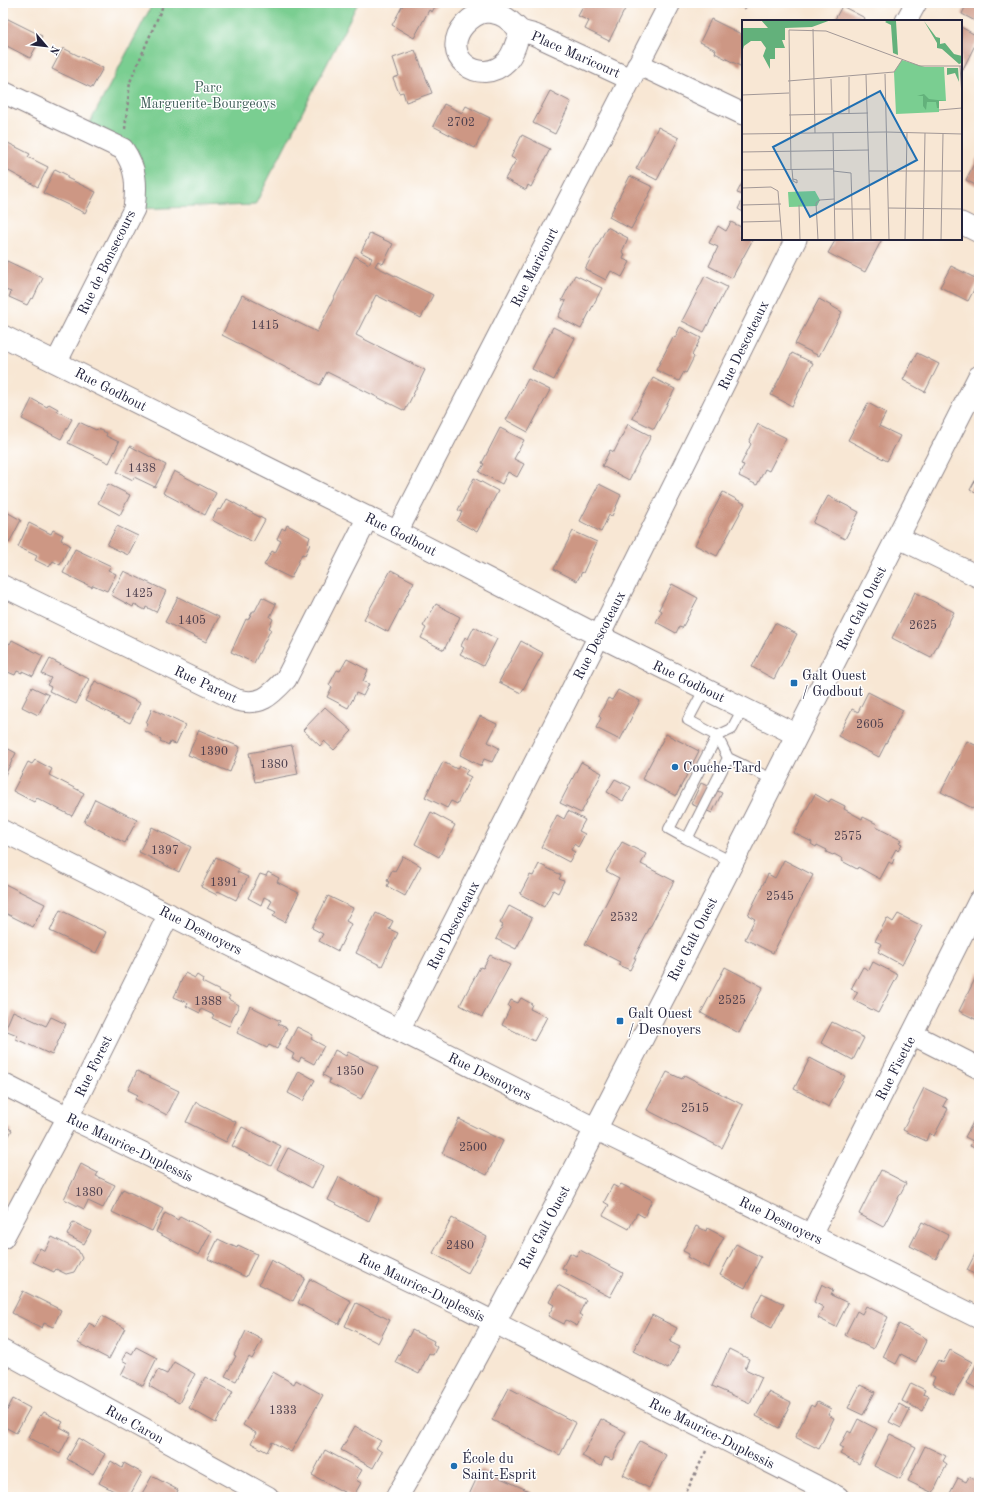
<svg xmlns="http://www.w3.org/2000/svg" width="982" height="1500" font-family="'Old Standard TT',serif">
<style>
.green{fill:#7ace91;stroke:#4e7866}
.building{fill:#cd9784}
.lines{fill:none;stroke-linecap:round;stroke-linejoin:round}
.lane-casing{stroke:#8d8488;stroke-width:12}
.street-casing{stroke:#8d8488;stroke-width:23}
.secondary-casing{stroke:#8d8488;stroke-width:24}
.path{stroke:#8d8488;stroke-width:2.5;stroke-dasharray:3 3;stroke-linecap:butt}
.lane{stroke:#fff;stroke-width:10}
.street{stroke:#fff;stroke-width:21}
.secondary{stroke:#fff;stroke-width:22}
.poi-dot{fill:#1f6fb2;stroke:#fff;stroke-width:1.5}
.labels{text-anchor:middle;stroke-width:3;stroke-linejoin:round;paint-order:stroke}
.number-label{font-size:12px;fill:#4d3f4d}
.street-label{font-size:14px;fill:#22223b;stroke:#fff}
.park-label{font-size:14px;fill:#415e59;stroke:#fff}
.poi-label{font-size:14px;fill:#22223b;stroke:#fff;text-anchor:start}
.inset-road{fill:none;stroke:#a29897;stroke-width:1}
.view{fill:#1f6fb2;fill-opacity:0.15;stroke:#1f6fb2;stroke-width:2}
.inset-edge{fill:none;stroke:#22223b;stroke-width:2}
</style>
<rect width="100%" height="100%" fill="#fff"/>
<filter id="ink" filterUnits="userSpaceOnUse"><feTurbulence type="fractalNoise" baseFrequency=".025" numOctaves="2"/><feDisplacementMap in="SourceGraphic" scale="8" xChannelSelector="R" yChannelSelector="G"/><feConvolveMatrix kernelMatrix="1 2 1 2 8 2 1 2 1" color-interpolation-filters="sRGB"/></filter>
<filter id="wash" filterUnits="userSpaceOnUse"><feTurbulence type="fractalNoise" baseFrequency=".012" numOctaves="4" result="noise"/><feDisplacementMap in="SourceGraphic" scale="16" xChannelSelector="R" yChannelSelector="G"/><feGaussianBlur stdDeviation="0.9" result="paint"/><feColorMatrix in="noise" values="0 0 0 0 0 0 0 0 0 0 0 0 0 0 0 0 0 1.4 0 .05"/><feComposite in="paint" operator="in"/></filter>
<g filter="url(#wash)">
<rect width="100%" height="100%" fill="#f8e7d4"/>
<path class="green" d="M153 3H358L255 205 134 209V172L85 132Z"/>
<g id="blocks">
<path class="building" d="M404 3H437L432 12 429 10 414 38 392 25Z
M585 3H628L609 41 585 29 589 21 578 16Z
M732 3H748L745 9Z
M967 3H979V23L962 14Z
M842 6 865 18 863 21H834Z
M4 17 42 36 30 58 3 44Z
M711 19 743 35 742 67 715 53 716 50 700 42Z
M961 27 979 37 961 73Z
M63 48 103 68 92 88 52 69Z
M415 50 432 93 406 102 403 92 399 93 393 78 399 76 393 58Z
M550 91 571 102 555 134 533 123Z
M444 104 462 113 466 106 490 118 475 148 433 126Z
M658 127 679 138 657 180 636 169Z
M522 135 550 149 531 187 528 185 526 190 505 179 516 160 511 157Z
M6 142 30 154 28 157 48 167 38 187 3 168V148Z
M979 154V187L966 180Z
M55 169 67 175V178L96 192 85 213 43 193Z
M630 176 653 187 631 229 609 217Z
M743 181V195L737 193Z
M743 199V212L738 209Z
M731 222 743 228V239H753L732 278 709 266 718 247 709 243 718 226 726 231Z
M607 227 628 238 622 252 625 254 623 259 630 262 622 277 611 271 606 280 585 269Z
M370 233 393 244 383 264 378 261 375 266 433 295 421 318 376 295 356 335 425 370 405 411 327 372 320 385 222 335 242 295 317 332 355 256 369 264 372 258 361 252Z
M836 239H882L865 272 828 253Z
M7 261 43 278 33 299 31 298 27 305 9 297 11 292 3 289V271Z
M951 266 979 280 968 301 940 287Z
M575 275 602 288 581 329 558 317 566 301 562 300Z
M705 276 727 287 704 332 682 321Z
M819 299 842 312 819 356 795 344Z
M553 327 575 338 554 380 532 369Z
M680 327 701 338 692 355 694 357 686 373 684 372 679 381 656 370 673 337 675 338Z
M792 353 813 363 792 406 771 395Z
M917 353 939 364 925 392 903 380Z
M653 378 675 389 654 429 632 418Z
M528 379 550 390 528 432 506 420Z
M32 399 47 407 49 404 58 409 57 411 72 419 61 439 22 419Z
M868 403 886 413 879 426 900 436 887 461 848 440Z
M79 422 96 430 97 429 107 433 106 436 119 442 109 463 68 443Z
M628 424 651 436 629 480 602 466 610 450 614 452Z
M758 424 786 438 769 471 765 469 757 485 739 476 744 465 741 464 751 444 749 442Z
M500 428 524 440 514 459 524 464 517 477 508 472 502 484 479 472 484 464 482 463Z
M130 446 166 465 155 487 134 477 133 480 117 472Z
M174 471 216 493 205 515 163 493Z
M979 473V495L970 490Z
M474 478 498 491 477 532 457 521 462 512 458 510Z
M108 484 130 495 120 515 98 503Z
M599 484 621 495 612 516 609 515 601 532 580 521Z
M723 492 745 504 717 556 695 545Z
M828 496 859 512 845 539 813 523Z
M227 499 265 520 253 542 212 520 218 509 221 510Z
M3 510 21 520 9 543 3 540Z
M29 523 51 534 53 530 63 535 61 540 70 545 60 565 53 561 49 567 35 560 37 556 18 547Z
M287 525 310 537 308 543 310 544 305 555 302 554 291 578 264 565 272 551 275 553 281 541 277 539 282 528 285 530Z
M117 526 138 536 128 555 107 545Z
M573 531 597 542 583 573 582 572 577 581 554 569Z
M75 549 111 566 108 570 116 574 107 591 93 585 92 587 63 573Z
M391 570 414 582 388 632 364 619Z
M124 571 166 591 156 612 146 607 145 610 134 604 133 607 111 595Z
M672 584 698 598 682 628 679 627 676 633 656 622 662 611 659 609Z
M915 592 954 612 931 658 892 638Z
M178 597 219 617 206 642 165 622Z
M262 597 276 604 270 617 273 619 269 628 271 629 254 663 231 652 246 619 248 620 253 611H255Z
M436 604 460 617 444 650 421 638 426 628 423 626Z
M775 623 797 634 774 679 752 667Z
M474 627 497 639 483 666 460 654 464 648 461 646 465 637 468 639Z
M12 640 43 656 33 676 22 671V673L17 671 15 675 3 670V651L7 642 10 644Z
M521 641 543 653 521 693 499 682Z
M50 659 89 679 76 704 49 691 51 687 47 685 51 678 42 674Z
M347 659 368 670 363 681 369 684 363 696 356 693 348 708 327 697 332 687 329 685 337 670 340 671Z
M95 681 140 703 130 723 85 701Z
M32 687 49 695 38 715 22 707Z
M618 690 640 701 620 740 596 728 601 718 599 716 608 698 612 700Z
M868 692 903 710 879 757 838 736 852 709 858 712Z
M325 707 352 731 334 750 324 741 320 746 303 730Z
M152 709 185 725 176 744 170 742 169 745 160 741 161 739 145 731 148 724 146 723Z
M480 716 497 724 488 742 499 748 492 762 484 759 481 766 460 755Z
M199 730 240 747 230 772 188 755Z
M666 734 699 751 676 796 642 779Z
M967 741 979 747V804L976 810 941 792Z
M292 745 298 774 255 782 249 753Z
M3 746 16 753 3 779Z
M35 760 52 769 49 775 84 793 72 816 37 798 34 802 13 791 28 762 32 764Z
M443 762 457 769 459 765 468 770 465 774 471 777 457 804 451 801 447 808 425 797Z
M581 762 602 773 581 813 560 803Z
M615 779 631 787 623 801 607 792Z
M701 783 722 793 712 813 691 804Z
M815 794 829 802 831 799 845 806 844 809 862 819 863 817 877 824 876 827 901 840 899 843 902 844 898 851 896 849 891 858 894 859 892 864 889 862 880 879 858 867 857 869 842 861 843 859 834 854 833 855 826 852 827 850 817 845 816 847 811 844 812 842 794 833Z
M95 799 137 820 125 843 84 822Z
M568 811 585 820 579 831 585 834 578 847 574 844 571 850 575 852 569 862 541 847 557 815 564 819Z
M431 812 455 825 439 857 415 844Z
M152 827 191 847 179 872 139 852Z
M622 842 646 854 641 864 674 881 634 958H636L630 970 618 965 620 962 585 944 619 878 606 871Z
M403 856 421 866 405 896 387 886 389 882 387 881 392 870 395 871Z
M216 857 239 869 237 872 248 877 236 900 218 891 217 895 201 887Z
M784 860 813 875 773 953 745 939 755 919 748 915 768 874 775 878Z
M539 864 561 875 559 879 564 881 558 893 553 890 544 907 520 894 530 875 533 876Z
M268 872 279 878 277 882 299 893 285 922 273 916 276 912 268 908 272 901 264 897 261 905 248 898 260 874 266 876Z
M3 883 45 904 33 927 3 912Z
M328 896 353 908 346 921 351 924 338 951 319 941 323 934 312 928Z
M509 906 532 918 516 949 496 939 503 925 500 923Z
M60 910 106 932 96 953 50 931Z
M376 913 393 921 389 929 398 933 382 966 356 953Z
M898 914 922 926 902 965 878 952 882 944 875 941 887 918 893 922Z
M490 955 510 965 482 1017 460 1005 480 967 483 968Z
M873 962 898 975 878 1013 853 1000 858 992 851 989 863 967 869 970Z
M725 967 763 987 739 1033 701 1013Z
M979 971V1021L959 1011Z
M185 973 195 978 197 975 203 979 202 982 230 996 228 999 239 1005 229 1026 212 1018 214 1015 201 1009 200 1013 186 1006 188 1003 174 997Z
M521 998 532 1004 530 1009 547 1017 534 1041 502 1025 510 1008 508 1006 511 1000 518 1003Z
M250 1006 280 1021 278 1024 287 1028 277 1049 269 1045 267 1048 237 1033Z
M13 1011 46 1026 51 1017 66 1024 52 1055 16 1039 17 1035 5 1030Z
M832 1022 864 1038 853 1060 821 1043Z
M297 1027 313 1035 311 1039 324 1046 314 1064 301 1057 299 1062 292 1058 294 1054 286 1049Z
M335 1050 346 1056 348 1052 378 1067 361 1099 329 1083 330 1079 323 1075Z
M810 1058 845 1076 829 1107 794 1089Z
M137 1071 179 1091 167 1115 135 1099 138 1095 128 1090Z
M299 1071 315 1080 303 1101 288 1093Z
M667 1072 682 1079 684 1075 743 1105 722 1148 647 1110Z
M924 1088 947 1099 943 1106 948 1109 934 1136 929 1133 926 1141 903 1130Z
M196 1102 236 1122 226 1142 186 1122Z
M978 1113 979 1114V1150L970 1146 973 1141 965 1137Z
M459 1119 503 1141 487 1175 442 1153Z
M3 1125 12 1130 3 1147Z
M242 1127 281 1146 271 1166 232 1146Z
M288 1148 323 1166 312 1188 277 1169Z
M81 1164 98 1173 96 1176 115 1185 103 1208 88 1201 84 1209 64 1199Z
M881 1170 906 1183 883 1227 859 1214Z
M339 1177 380 1198 369 1221 328 1200Z
M621 1184 652 1200 644 1217 637 1213 629 1229 603 1215 609 1205 604 1202 613 1185 618 1188Z
M123 1189 163 1209 152 1231 112 1212Z
M165 1213 178 1220 180 1216 211 1232 199 1255 156 1232Z
M452 1218 487 1237 468 1273 433 1253Z
M73 1222 91 1231 84 1244 67 1235Z
M922 1222 948 1235 936 1259 910 1246Z
M696 1226 706 1231 707 1228 724 1237 708 1268 687 1257 689 1254 683 1251Z
M52 1237 78 1250 82 1258 74 1272 66 1274 56 1269 54 1272 33 1262 40 1248 45 1251Z
M218 1239 237 1248 238 1245 257 1254 246 1277 208 1259Z
M736 1244 761 1257 745 1288 720 1275Z
M580 1250 623 1273 610 1297 565 1273 566 1270 562 1268 570 1253 576 1256Z
M976 1252 979 1254V1277L967 1270Z
M271 1260 305 1278 293 1301 259 1284Z
M310 1279 351 1301 339 1324 298 1303Z
M822 1284 833 1290 831 1295 848 1303 836 1327 818 1318 823 1307 814 1302Z
M558 1285 586 1300 579 1314 582 1316 577 1326 566 1320 564 1324 548 1316 554 1305 549 1302Z
M23 1291 61 1310 53 1327 44 1323 42 1328 12 1313Z
M762 1293 784 1304 772 1328 750 1317Z
M356 1303 390 1320 378 1343 345 1326Z
M866 1306 888 1317 873 1349 845 1335 857 1311 862 1314Z
M652 1315 677 1328 670 1342 680 1347 668 1369 633 1351Z
M102 1316 125 1328 109 1359 78 1343 89 1323 96 1327Z
M899 1324 927 1339 916 1362 901 1354 896 1364 883 1357Z
M412 1330 434 1341 433 1344 437 1347 433 1355 429 1353 419 1374 395 1362Z
M246 1331 262 1340 252 1359 249 1357 236 1381 225 1376 236 1356 234 1355Z
M136 1347 157 1358 143 1386 121 1375 127 1363 122 1360 127 1351 132 1354Z
M729 1349 749 1359 745 1369 762 1377 750 1403 712 1386Z
M950 1350 972 1362 954 1395 932 1384 935 1377 930 1375 938 1360 943 1363Z
M174 1362 195 1374 179 1403 149 1386 158 1370 167 1374Z
M977 1363 979 1364V1390L967 1383Z
M273 1372 294 1384 296 1380 323 1395 291 1452 272 1442 267 1452 251 1443 256 1433 243 1425Z
M205 1377 233 1392 216 1423 189 1408Z
M911 1383 925 1390 923 1394 929 1396 922 1411 902 1401Z
M860 1385 875 1392 863 1415 848 1408Z
M509 1388 576 1423 560 1455 492 1420Z
M769 1392 791 1403 779 1428 756 1416Z
M13 1399 30 1408 16 1433 3 1426V1418Z
M817 1402 831 1409 828 1415 834 1418 819 1449 795 1437 811 1405 814 1407Z
M899 1404 910 1410 901 1428 889 1422Z
M44 1412 63 1422 60 1427 71 1433 60 1454 28 1437 40 1415 41 1416Z
M601 1419 626 1432 612 1460 605 1457 601 1466 582 1456Z
M858 1419 877 1429 859 1464 840 1454 844 1448 840 1446 848 1431 851 1433Z
M355 1426 381 1441 376 1448 382 1452 373 1468 341 1450Z
M890 1434 916 1447 900 1479 874 1466Z
M79 1438 105 1454 93 1474 67 1459Z
M640 1441 666 1455 649 1488 623 1475Z
M925 1446 946 1456 943 1461 947 1464 933 1493 908 1481Z
M325 1450 362 1470 356 1480 361 1483 353 1497 312 1475Z
M111 1461 122 1468 124 1463 142 1473 129 1497H125L99 1483Z
M481 1469 531 1492 529 1497H468Z
M152 1476 178 1490 175 1497H140Z
M969 1477 979 1482V1497H948L958 1478 966 1482Z"/>
</g>
</g>
<g filter="url(#ink)">
<use href="#blocks" fill-opacity="0" stroke="#8d8488" stroke-width="1"/>
<g class="lines">
<defs>
<path id="lane" d="M705 688 688 720 717 736 728 758
M687 839 669 829 717 736 732 729 743 708
M732 862 687 839 728 758 774 780"/>
<path id="street" d="M906 21 916 3
M520 30C517 41 514 53 507 61 480 89 437 55 465 24 471 18 477 13 486 12 495 12 505 16 511 22 514 24 517 28 520 30 524 33 531 33 535 35L630 79
M638 64 743 114
M3 92 123 149C137 169 137 186 134 209L57 361
M961 223 979 232
M3 336 397 532 599 636 797 735
M397 532 670 3
M897 537 979 577
M3 586 237 700C261 706 270 696 286 679L368 517
M3 831 596 1129 979 1318
M399 1030 599 636 796 239
M912 1034 979 1068
M3 1084 68 1117 466 1308 838 1497
M811 1235 979 901
M3 1238 68 1117 169 914
M3 1351 268 1497"/>
<path id="secondary" d="M397 1497C497 1325 586 1147 677 971 777 773 878 575 979 377"/>
</defs>
<use href="#lane" class="lane-casing"/>
<use href="#street" class="street-casing"/>
<use href="#secondary" class="secondary-casing"/>
<path class="path" d="M125 129 130 82 164 3
M684 1497 706 1451"/>
<use href="#lane" class="lane"/>
<use href="#street" class="street"/>
<use href="#secondary" class="secondary"/>
</g>
</g>
<g class="poi-dot">
<rect x="790" y="679" width="8" height="8" rx="2"/>
<circle cx="675" cy="767" r="4"/>
<rect x="616" y="1017" width="8" height="8" rx="2"/>
<circle cx="454" cy="1466" r="4"/>
</g>
<g class="labels">
<g class="number-label">
<text x="461" y="126">2702</text>
<text x="265" y="329">1415</text>
<text x="142" y="472">1438</text>
<text x="139" y="597">1425</text>
<text x="192" y="624">1405</text>
<text x="923" y="629">2625</text>
<text x="870" y="728">2605</text>
<text x="214" y="755">1390</text>
<text x="274" y="768">1380</text>
<text x="848" y="840">2575</text>
<text x="165" y="854">1397</text>
<text x="224" y="886">1391</text>
<text x="780" y="900">2545</text>
<text x="624" y="921">2532</text>
<text x="732" y="1004">2525</text>
<text x="208" y="1005">1388</text>
<text x="350" y="1075">1350</text>
<text x="695" y="1112">2515</text>
<text x="473" y="1151">2500</text>
<text x="89" y="1196">1380</text>
<text x="460" y="1249">2480</text>
<text x="283" y="1414">1333</text>
</g>
<g class="street-label">
<text transform="translate(576 54) rotate(24)" y="5">Place Maricourt</text>
<text transform="translate(106 262) rotate(-64)" y="5">Rue de Bonsecours</text>
<text transform="translate(534 267) rotate(-63)" y="5">Rue Maricourt</text>
<text transform="translate(743 345) rotate(-64)" y="5">Rue Descoteaux</text>
<text transform="translate(111 389) rotate(27)" y="5">Rue Godbout</text>
<text transform="translate(401 534) rotate(27)" y="5">Rue Godbout</text>
<text transform="translate(861 608) rotate(-63)" y="5">Rue Galt Ouest</text>
<text transform="translate(599 635) rotate(-63)" y="5">Rue Descoteaux</text>
<text transform="translate(689 681) rotate(26)" y="5">Rue Godbout</text>
<text transform="translate(206 684) rotate(25)" y="5">Rue Parent</text>
<text transform="translate(453 925) rotate(-63)" y="5">Rue Descoteaux</text>
<text transform="translate(201 930) rotate(27)" y="5">Rue Desnoyers</text>
<text transform="translate(692 939) rotate(-63)" y="5">Rue Galt Ouest</text>
<text transform="translate(93 1066) rotate(-64)" y="5">Rue Forest</text>
<text transform="translate(895 1068) rotate(-63)" y="5">Rue Fisette</text>
<text transform="translate(490 1076) rotate(26)" y="5">Rue Desnoyers</text>
<text transform="translate(130 1147) rotate(26)" y="5">Rue Maurice-Duplessis</text>
<text transform="translate(781 1220) rotate(26)" y="5">Rue Desnoyers</text>
<text transform="translate(544 1227) rotate(-62)" y="5">Rue Galt Ouest</text>
<text transform="translate(422 1287) rotate(26)" y="5">Rue Maurice-Duplessis</text>
<text transform="translate(135 1424) rotate(29)" y="5">Rue Caron</text>
<text transform="translate(712 1433) rotate(27)" y="5">Rue Maurice-Duplessis</text>
</g>
<g class="park-label">
<text x="208" y="92">Parc<tspan x="208" dy="16">Marguerite-Bourgeoys</tspan></text>
</g>
<g class="poi-label">
<text x="802" y="680">Galt Ouest<tspan x="802" dy="16">/ Godbout</tspan></text>
<text x="683" y="772">Couche-Tard</text>
<text x="628" y="1018">Galt Ouest<tspan x="628" dy="16">/ Desnoyers</tspan></text>
<text x="462" y="1463">École du<tspan x="462" dy="16">Saint-Esprit</tspan></text>
</g>
</g>
<g transform="translate(742 20)">
<rect width="220" height="220" fill="#f8e7d4"/>
<path d="M160 40 183 47H202L204 81H197V92L154 94 152 52ZM73 171 78 180 75 186 47 187 46 172Z" fill="#7ace91"/>
<path d="M19 0H89L70 7 43 8V20H40L43 28H33V39H28V49L21 36 24 28 19 21H9L2 26 0 33V8H26ZM146 0H165L154 1 156 35 151 33 149 5 143 2ZM182 1 194 17 198 18V24L203 23 212 34 220 36V43L217 44 200 29 195 28V23ZM205 48H216L217 62 213 53 205 55ZM182 74 187 79 204 81H197V88H195L194 82H185L184 90 181 86V76H175Z" fill="#63b17b"/>
<path class="inset-road" d="M71 9 73 113M218 46 220 76M143 54 147 220M124 55 129 220M107 57V93M89 59 90 94M46 61 152 52 160 40M0 75 47 73M197 90 220 88M47 95 126 93M91 113 93 220M0 114 144 112 220 114M0 132 127 130M49 149 47 10 84 11 178 46H220M50 149 51 161 55 163V160L51 159M0 150 91 149M91 151 109 153 111 220M127 151H220M0 168 29 167 36 171 40 220M0 185 39 184M57 185 58 220M146 188 220 189M92 189H128M0 202 39 201M76 220 74 183 78 180 92 179M163 220 165 112M181 220 183 113M199 220 201 114"/>
<path class="view" d="M138 71 175 140 68 197 31 127Z"/>
<rect width="220" height="220" class="inset-edge"/>
</g>
<rect width="982" height="1500" fill="none" stroke="#fff" stroke-width="16"/>
<g transform="translate(46 46) rotate(118)" stroke="#ffffff" stroke-width="3" paint-order="stroke">
<path d="M0-3L7 15L0 10L-7 15Z" fill="#22223b"/>
<text y="-6" font-size="11" font-weight="bold" text-anchor="middle" fill="#22223b">N</text>
</g>
</svg>
